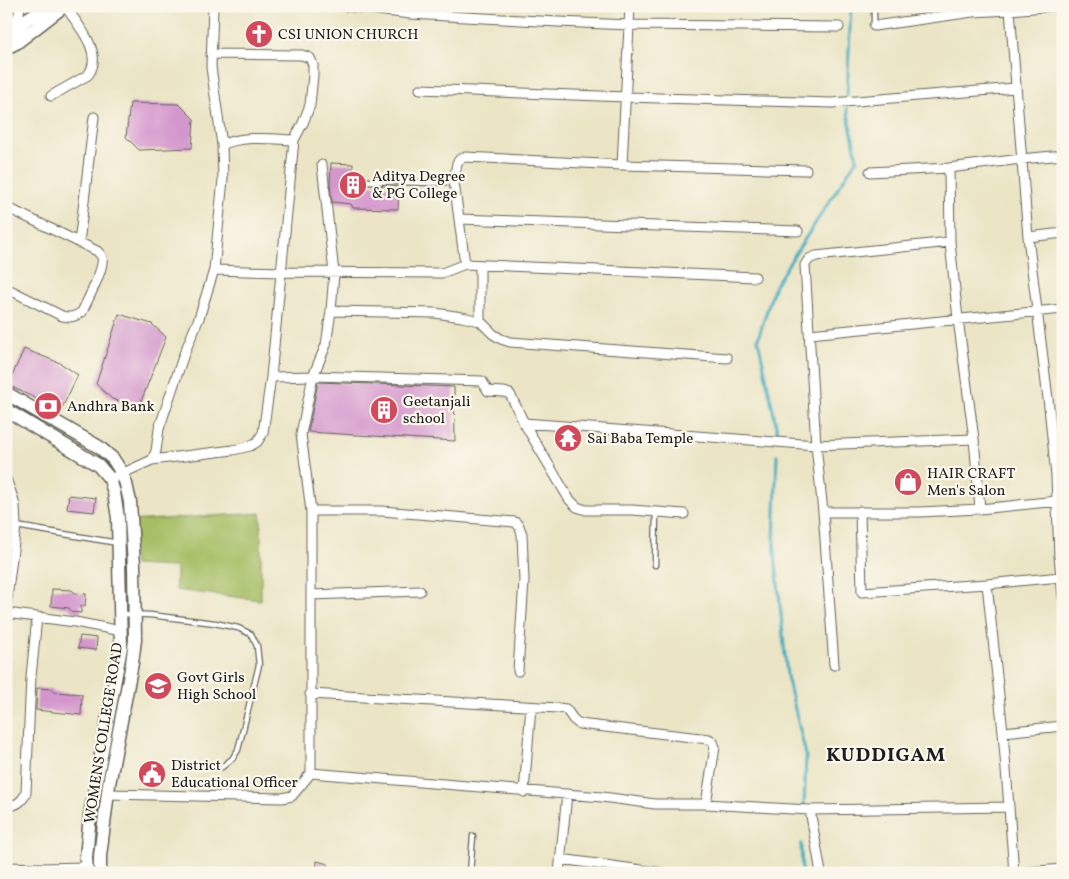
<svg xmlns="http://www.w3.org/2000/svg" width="1069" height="879" font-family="Vollkorn,serif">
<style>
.green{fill:#a5be64;stroke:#606d40}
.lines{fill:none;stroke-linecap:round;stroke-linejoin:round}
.stream{stroke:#40acbf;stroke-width:3}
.building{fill:#d497cd}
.service-casing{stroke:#646258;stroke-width:7}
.minor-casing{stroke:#646258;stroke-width:11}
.secondary-casing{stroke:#646258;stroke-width:15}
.service{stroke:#fff;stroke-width:4.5}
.minor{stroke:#fff;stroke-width:9}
.secondary{stroke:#fff;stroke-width:12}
.labels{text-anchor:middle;stroke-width:4.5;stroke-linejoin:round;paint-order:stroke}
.poi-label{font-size:15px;fill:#1c1c1c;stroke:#fbf7ec;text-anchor:start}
.street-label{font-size:15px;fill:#1c1c1c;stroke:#fbf7ec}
.district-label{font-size:20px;font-weight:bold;letter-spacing:1px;fill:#1c1c1c;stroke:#fbf7ec}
</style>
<rect width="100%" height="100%" fill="#fbf7ec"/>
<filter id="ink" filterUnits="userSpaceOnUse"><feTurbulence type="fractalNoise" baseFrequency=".02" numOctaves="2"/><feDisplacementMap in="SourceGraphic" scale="10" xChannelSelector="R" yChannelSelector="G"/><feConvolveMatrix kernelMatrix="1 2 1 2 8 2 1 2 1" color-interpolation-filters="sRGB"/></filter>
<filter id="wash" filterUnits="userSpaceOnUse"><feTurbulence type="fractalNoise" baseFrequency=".0096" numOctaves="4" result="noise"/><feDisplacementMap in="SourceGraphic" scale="20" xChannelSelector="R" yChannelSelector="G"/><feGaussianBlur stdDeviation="1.12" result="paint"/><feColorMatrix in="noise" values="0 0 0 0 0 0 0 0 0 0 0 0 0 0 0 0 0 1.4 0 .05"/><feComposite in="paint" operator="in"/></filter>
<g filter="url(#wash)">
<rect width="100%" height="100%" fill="#ebe5c6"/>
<path class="green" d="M261 513V600L176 590V567L134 565 129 521Z"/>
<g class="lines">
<path class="stream" d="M847 96 851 6
M778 434 758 339 775 285 857 159 847 108
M777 455 774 542 787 676 806 755 804 806
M801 844 802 873"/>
</g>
<g id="blocks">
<path class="building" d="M130 103 179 104 194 119 192 148 139 150 126 137Z
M331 163 353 164 352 184 399 187 398 209 353 208 351 204 332 202 330 184Z
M119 314 152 324 166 337 139 407 112 399 96 384Z
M24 349 60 363 78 375 59 414 46 407 44 405 45 403 8 385Z
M318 382 454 387 455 441 308 432Z
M69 495 96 498 94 512 67 509Z
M52 589 72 590 75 593 86 594 85 606 81 605V613L72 612 69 608 51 606Z
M80 636 97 638 96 650 78 648Z
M37 688 53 689V692L82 694 81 715 36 710Z
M317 861 328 864 327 873H316Z"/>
</g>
</g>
<g filter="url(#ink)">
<use href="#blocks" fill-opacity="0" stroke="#646258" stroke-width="1"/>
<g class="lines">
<defs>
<path id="service" d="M874 6V26
M367 181 431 183 454 182
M16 526 118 543
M655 565 656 512
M122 614 150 615 215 623 238 628 251 634 257 646 259 665 238 750 232 759 222 767
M470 873 473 836"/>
<path id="minor" d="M213 6 211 67 222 145
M345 6 410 14 558 22 630 25 839 27
M1055 6 1010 10 1028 237 1049 407 1056 476 1059 556 1063 597
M874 26 973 12 1010 10
M12 29 19 13 20 6
M211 54 302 55 310 58 313 65V75L310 105 303 123 294 140
M420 89 626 97 832 103 1015 88
M51 96 88 75C105 53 77 24 65 6
M622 165 630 6
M870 172 949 168 1021 159 1063 155
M6 207 97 251C99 253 101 255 102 257 105 268 87 301 82 312 75 317 70 318 62 316L6 288
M459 219 798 231
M1028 237 1063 233
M79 243 94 117
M465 264 755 277
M480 265V321
M214 270 281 272 442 273 465 264 454 182 457 163 460 159 465 157 622 165 806 170
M331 311 435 313 462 317 480 321 493 334 501 339 510 342 727 358
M810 334 1063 309
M271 377 313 376 482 381 488 391 504 392 510 394 524 423 569 499 577 507 586 510H632L684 514
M524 423 816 445 974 439 958 319 950 242
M974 439 980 509
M6 479 13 498 15 506 16 526 6 606
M110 479 152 460 156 451 159 429 184 354 199 318 214 270 223 179 222 145C241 135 273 139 294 140L271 377 263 433 257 442 250 446 233 450 152 460
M311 511H382L515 522 519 526 522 534 524 581 518 671
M860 511 862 592 987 584 1061 577
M823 512H920L980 509 1057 501
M987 584 1003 732
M311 595 420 591
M6 613 75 622 121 631
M834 665 823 512 816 445 805 265 809 259 816 256 950 242 949 168
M310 694 558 708 566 709 573 719 579 724 709 739 713 742 715 747 706 804
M311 773 602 797 655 804H706L810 810 1009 807 1014 873 1063 869
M524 792 531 707
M108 794 282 798 292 796 311 773V511L301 434 313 376 326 345 331 311 334 273 322 165
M6 807C17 805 22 802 26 793L31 677 37 617
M1009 807 1003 732 1063 726
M810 810 821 873
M560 859 664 873
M6 867 42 868 87 867
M559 873 567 794"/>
<path id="secondary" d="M6 36 27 19 47 6
M6 48 16 43 64 6
M6 393 99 447 113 459 122 473 126 484 130 502 134 565 135 640 132 663 109 784 100 856V873
M6 410 98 465 110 479 114 493 118 518 121 647 90 815 86 858 87 873"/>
</defs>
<use href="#service" class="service-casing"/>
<use href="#minor" class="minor-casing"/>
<use href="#secondary" class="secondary-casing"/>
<use href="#service" class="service"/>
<use href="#minor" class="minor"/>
<use href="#secondary" class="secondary"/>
</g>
</g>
<defs>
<symbol id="church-disc" viewBox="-11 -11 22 22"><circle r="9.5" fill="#d1495b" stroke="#fbf7ec"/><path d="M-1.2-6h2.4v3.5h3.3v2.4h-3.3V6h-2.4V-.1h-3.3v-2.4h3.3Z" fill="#fff"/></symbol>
<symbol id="building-disc" viewBox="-11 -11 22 22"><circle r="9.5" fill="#d1495b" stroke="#fbf7ec"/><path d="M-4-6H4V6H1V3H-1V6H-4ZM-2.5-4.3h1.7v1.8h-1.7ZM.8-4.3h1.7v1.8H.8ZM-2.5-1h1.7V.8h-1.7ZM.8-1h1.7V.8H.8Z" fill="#fff"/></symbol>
<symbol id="bank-disc" viewBox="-11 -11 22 22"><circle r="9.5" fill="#d1495b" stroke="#fbf7ec"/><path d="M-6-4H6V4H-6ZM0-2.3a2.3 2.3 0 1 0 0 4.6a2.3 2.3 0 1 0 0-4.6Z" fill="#fff"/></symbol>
<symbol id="temple-disc" viewBox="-11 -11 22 22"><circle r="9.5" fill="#d1495b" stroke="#fbf7ec"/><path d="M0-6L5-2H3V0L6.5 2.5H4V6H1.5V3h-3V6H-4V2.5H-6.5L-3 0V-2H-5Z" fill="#fff"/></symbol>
<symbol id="shop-disc" viewBox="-11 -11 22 22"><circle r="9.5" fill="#d1495b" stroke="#fbf7ec"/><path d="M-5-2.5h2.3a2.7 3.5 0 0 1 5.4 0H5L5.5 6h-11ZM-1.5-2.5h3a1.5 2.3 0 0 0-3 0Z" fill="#fff"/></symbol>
<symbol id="school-disc" viewBox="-11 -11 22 22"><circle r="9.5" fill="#d1495b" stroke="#fbf7ec"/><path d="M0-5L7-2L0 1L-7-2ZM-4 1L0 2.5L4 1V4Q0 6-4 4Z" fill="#fff"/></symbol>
<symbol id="civic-disc" viewBox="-11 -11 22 22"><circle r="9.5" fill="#d1495b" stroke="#fbf7ec"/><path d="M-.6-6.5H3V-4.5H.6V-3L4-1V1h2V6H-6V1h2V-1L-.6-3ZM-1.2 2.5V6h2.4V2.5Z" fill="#fff"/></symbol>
</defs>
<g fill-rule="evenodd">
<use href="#church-disc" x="243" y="18" width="32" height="32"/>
<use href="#building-disc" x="337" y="169" width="32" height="32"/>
<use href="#bank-disc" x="32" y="390" width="32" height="32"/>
<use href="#building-disc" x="368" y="394" width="32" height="32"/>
<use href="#temple-disc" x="552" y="422" width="32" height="32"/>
<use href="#shop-disc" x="892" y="466" width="32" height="32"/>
<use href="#school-disc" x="142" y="670" width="32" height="32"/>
<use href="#civic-disc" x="136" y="758" width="32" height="32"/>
</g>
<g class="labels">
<g class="poi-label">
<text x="278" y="39">CSI UNION CHURCH</text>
<text x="372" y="181">Aditya Degree<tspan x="372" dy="17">&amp; PG College</tspan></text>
<text x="403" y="406">Geetanjali<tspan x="403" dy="17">school</tspan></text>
<text x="67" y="411">Andhra Bank</text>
<text x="587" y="443">Sai Baba Temple</text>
<text x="927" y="478">HAIR CRAFT<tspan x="927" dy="17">Men's Salon</tspan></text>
<text x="177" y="682">Govt Girls<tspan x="177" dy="17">High School</tspan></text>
<text x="171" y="770">District<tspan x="171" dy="17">Educational Officer</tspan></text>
</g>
<g class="street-label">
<text transform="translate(103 733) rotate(-81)" y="5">WOMENS COLLEGE ROAD</text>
</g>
<g class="district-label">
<text x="886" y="761">KUDDIGAM</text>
</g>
</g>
<rect width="1069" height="879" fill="none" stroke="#fbf7ec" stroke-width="25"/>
</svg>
